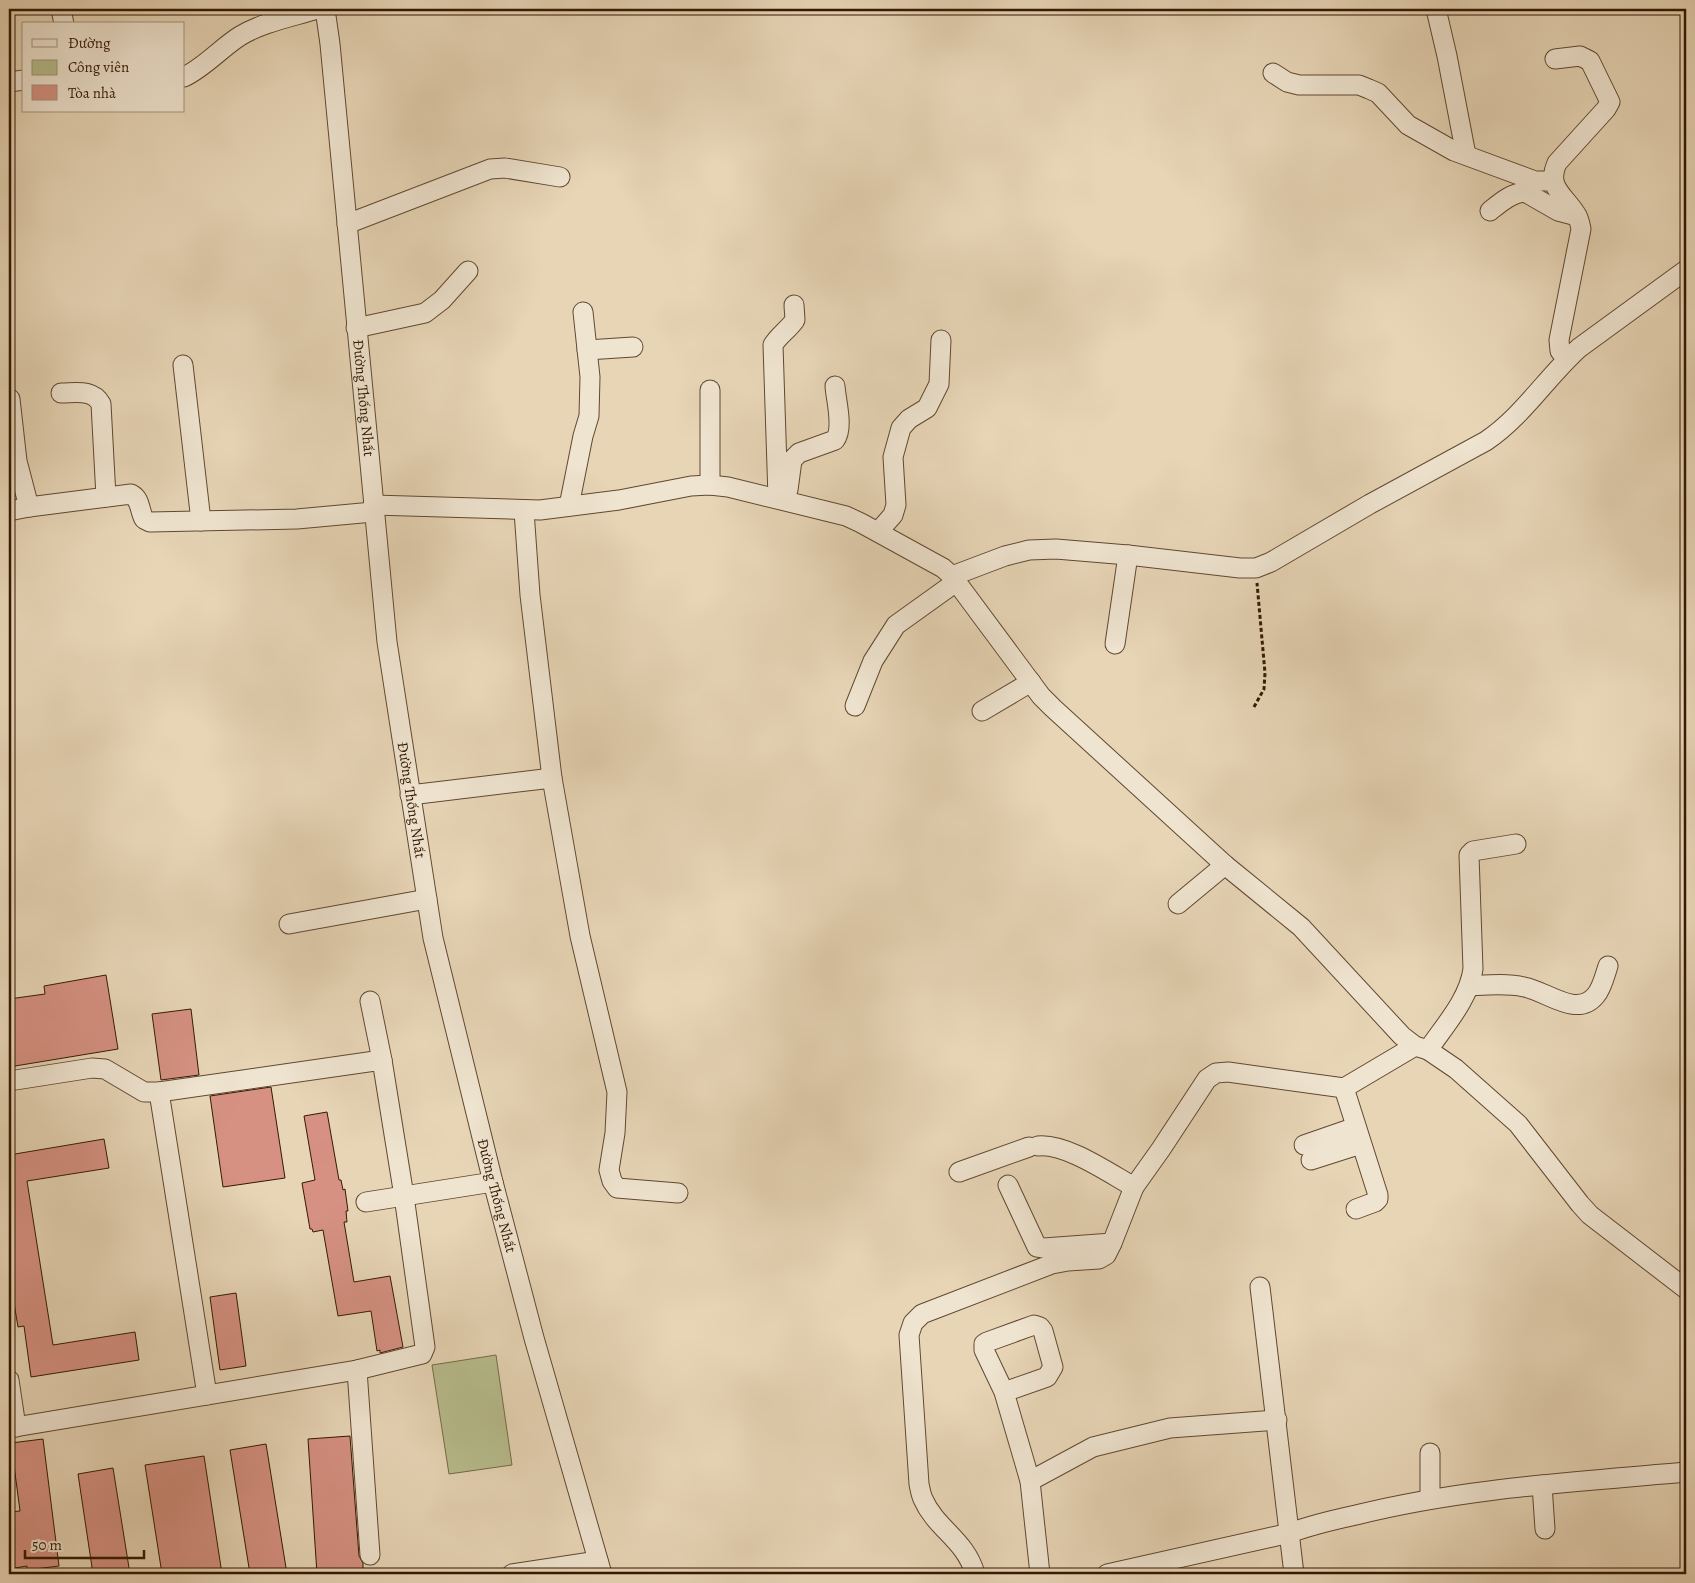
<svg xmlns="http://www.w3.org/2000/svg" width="1695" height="1583" font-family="Alegreya,serif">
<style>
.green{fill:#b7bd8d;stroke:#766b48}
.building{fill:#d69182;stroke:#341903}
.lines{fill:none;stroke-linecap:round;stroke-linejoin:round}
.minor-casing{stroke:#614830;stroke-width:21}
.path{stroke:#341903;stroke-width:3;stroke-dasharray:4 2.5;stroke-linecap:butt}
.minor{stroke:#efe4d0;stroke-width:19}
.labels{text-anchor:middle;stroke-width:5;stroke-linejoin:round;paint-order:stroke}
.street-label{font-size:15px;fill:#341903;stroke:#efe4d0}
</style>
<rect width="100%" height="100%" fill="#e7d5b6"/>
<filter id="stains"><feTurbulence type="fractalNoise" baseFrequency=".004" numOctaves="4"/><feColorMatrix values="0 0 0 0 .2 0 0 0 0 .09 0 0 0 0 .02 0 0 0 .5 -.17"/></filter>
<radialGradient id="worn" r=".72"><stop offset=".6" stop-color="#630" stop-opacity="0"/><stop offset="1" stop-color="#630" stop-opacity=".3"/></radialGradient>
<path class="green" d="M496 1355 512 1465 449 1474 432 1365Z"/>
<path class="building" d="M106 975 118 1049 9 1067V999L45 994 44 986Z
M191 1009 199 1075 161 1080 152 1014Z
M271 1087 285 1178 223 1187 210 1096Z
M327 1112 339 1180H341L343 1190 345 1189 348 1211H346L347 1222H344L354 1282 390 1276 403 1347 380 1353V1350L377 1351 371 1311 338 1316 323 1230 313 1232 312 1229H310L302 1183 315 1180 304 1116Z
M104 1139 109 1168 27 1181 53 1345 135 1332 139 1360 31 1377 24 1326 18 1327 11 1285H9V1155Z
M236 1293 246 1366 220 1370 210 1297Z
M350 1436 359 1556 363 1563V1574H317L308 1439Z
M43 1439 59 1566 27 1570V1566L9 1569V1512L20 1511 11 1443Z
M266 1444 287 1574H250L230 1450Z
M204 1456 222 1574H162L145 1465Z
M113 1468 130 1574H93L78 1474Z"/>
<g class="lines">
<defs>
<g id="minor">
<path d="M61 9 64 24"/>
<path id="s1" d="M325 9 330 44 387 642 433 938 493 1182 534 1338 602 1574"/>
<path d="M1436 9 1447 56 1466 155"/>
<path d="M1555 59 1580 56 1590 61 1610 102 1606 109 1557 163C1546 187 1564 195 1576 214 1579 218 1580 224 1581 229L1559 340 1560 351 1568 358"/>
<path d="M1273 73 1287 82 1299 85H1359L1369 89 1378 93 1408 125 1454 151 1535 181H1553"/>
<path d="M184 77C205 67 221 48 240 36 263 22 292 17 317 9"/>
<path d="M9 82 24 80"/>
<path d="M1490 211C1500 203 1511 193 1525 192L1558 211 1577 216"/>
<path d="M347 224 490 169 505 168 560 177"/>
<path d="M356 328 425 313 442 300 468 271"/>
<path d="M587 350 633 347"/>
<path d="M183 365 201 521"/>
<path d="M710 390V485"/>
<path d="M61 393C76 393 93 389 101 404L106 497"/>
<path d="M10 399 17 461 29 507"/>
<path d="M788 490 792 460 799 453 835 440C844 428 836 401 835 386"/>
<path d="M778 498 773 345C779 335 788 330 795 320L794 305"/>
<path d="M373 505 540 510 619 500 691 486 710 485 728 487 846 516 861 523 943 568 952 576 1041 696 1053 708 1225 865 1301 927 1402 1036 1415 1046 1428 1050 1456 1069 1518 1124 1580 1204 1590 1215 1686 1289"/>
<path d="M569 506 583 436 589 416 590 377 583 312"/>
<path d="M9 511 29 507 131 494C141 499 139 510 144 519L150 522 297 519 373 512"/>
<path d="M524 511 530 595 552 778 580 936 617 1092 615 1133 609 1170 612 1181 617 1188 678 1193"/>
<path d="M878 532 893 515 896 505 893 457 901 428 909 419 927 408 939 384 941 340"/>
<path d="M952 576 1005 556 1029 550 1056 549 1128 555 1240 568H1256L1271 562 1370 504 1486 441C1523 416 1546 378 1579 348L1686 270"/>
<path d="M1115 644 1128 555"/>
<path d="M855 706 873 661 896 625 956 582"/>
<path d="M982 711 1031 682"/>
<path d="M410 795 552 778"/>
<path d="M1178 904 1225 865"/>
<path d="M289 924 427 899"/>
<path d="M1470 986C1487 985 1507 983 1524 987 1547 991 1577 1019 1596 995 1602 988 1605 975 1608 966"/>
<path d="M370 1001 382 1060"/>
<path d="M1428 1050C1445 1025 1469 999 1473 969L1469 855 1473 851 1516 844"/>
<path d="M9 1081 92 1068 105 1069 144 1092H159L382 1060 404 1196 366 1202"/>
<path d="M1344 1088 1378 1195V1199L1375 1202 1356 1209"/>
<path d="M159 1092 207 1395"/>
<path d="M1304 1145 1356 1127"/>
<path d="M1038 1146C1066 1143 1109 1173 1134 1187"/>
<path d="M1311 1160 1361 1144"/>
<path d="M959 1172 1029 1147"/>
<path d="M1008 1185 1037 1247 1044 1248 1112 1243"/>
<path d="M1260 1287 1294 1574"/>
<path d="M357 1370 370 1555"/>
<path d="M9 1380 16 1427"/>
<path d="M1004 1392 1047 1377 1053 1367 1043 1331 1040 1327 1034 1325 987 1342 984 1344V1350L1004 1392 1030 1481 1040 1574"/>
<path d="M9 1428 357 1370 422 1354 425 1347 404 1196 493 1182"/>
<path d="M1430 1453V1498"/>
<path d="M1030 1481 1093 1447 1170 1428 1277 1420"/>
<path d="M1542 1485 1545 1529"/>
<path d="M512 1574 598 1561"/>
<path d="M975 1574C966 1540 936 1529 923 1499 921 1495 920 1489 919 1484L909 1335 913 1323 922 1314 1052 1264 1068 1261 1099 1259 1106 1255 1112 1243 1134 1187 1161 1149 1207 1079 1216 1073 1228 1072 1344 1088 1415 1046"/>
<path d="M1107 1574 1290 1533C1311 1525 1333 1520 1356 1515 1464 1488 1576 1482 1686 1472"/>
</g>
</defs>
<use href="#minor" class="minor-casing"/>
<path class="path" d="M1254 707 1264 689 1265 673 1257 583"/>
<use href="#minor" class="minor"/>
</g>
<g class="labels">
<g class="street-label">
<text dy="5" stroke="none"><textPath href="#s1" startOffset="391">Đường Thống Nhất</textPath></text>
<text dy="5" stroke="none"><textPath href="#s1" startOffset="796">Đường Thống Nhất</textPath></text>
<text dy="5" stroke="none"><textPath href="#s1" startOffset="1201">Đường Thống Nhất</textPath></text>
</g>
</g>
<rect width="1695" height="1583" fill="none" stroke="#e7d5b6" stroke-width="30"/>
<rect x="10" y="10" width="1675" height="1563" fill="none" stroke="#341903" stroke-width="2.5"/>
<rect x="15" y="15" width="1665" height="1553" fill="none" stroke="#341903"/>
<rect x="22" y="22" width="162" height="90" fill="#efe4d0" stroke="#a4937e"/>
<rect x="32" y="39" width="25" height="8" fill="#efe4d0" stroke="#a4937e"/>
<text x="68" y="48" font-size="15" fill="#341903">Đường</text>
<rect x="32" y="60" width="25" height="15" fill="#b7bd8d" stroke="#a4937e"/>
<text x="68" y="72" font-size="15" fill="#341903">Công viên</text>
<rect x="32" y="85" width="25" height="15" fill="#d69182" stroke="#a4937e"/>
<text x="68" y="98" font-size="15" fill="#341903">Tòa nhà</text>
<path d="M25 1550v8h119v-8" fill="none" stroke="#341903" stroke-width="2.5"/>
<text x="32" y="1550" font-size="15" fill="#341903" stroke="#efe4d0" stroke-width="4" paint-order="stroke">50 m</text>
<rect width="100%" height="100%" filter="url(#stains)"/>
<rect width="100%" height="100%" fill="url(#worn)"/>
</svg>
